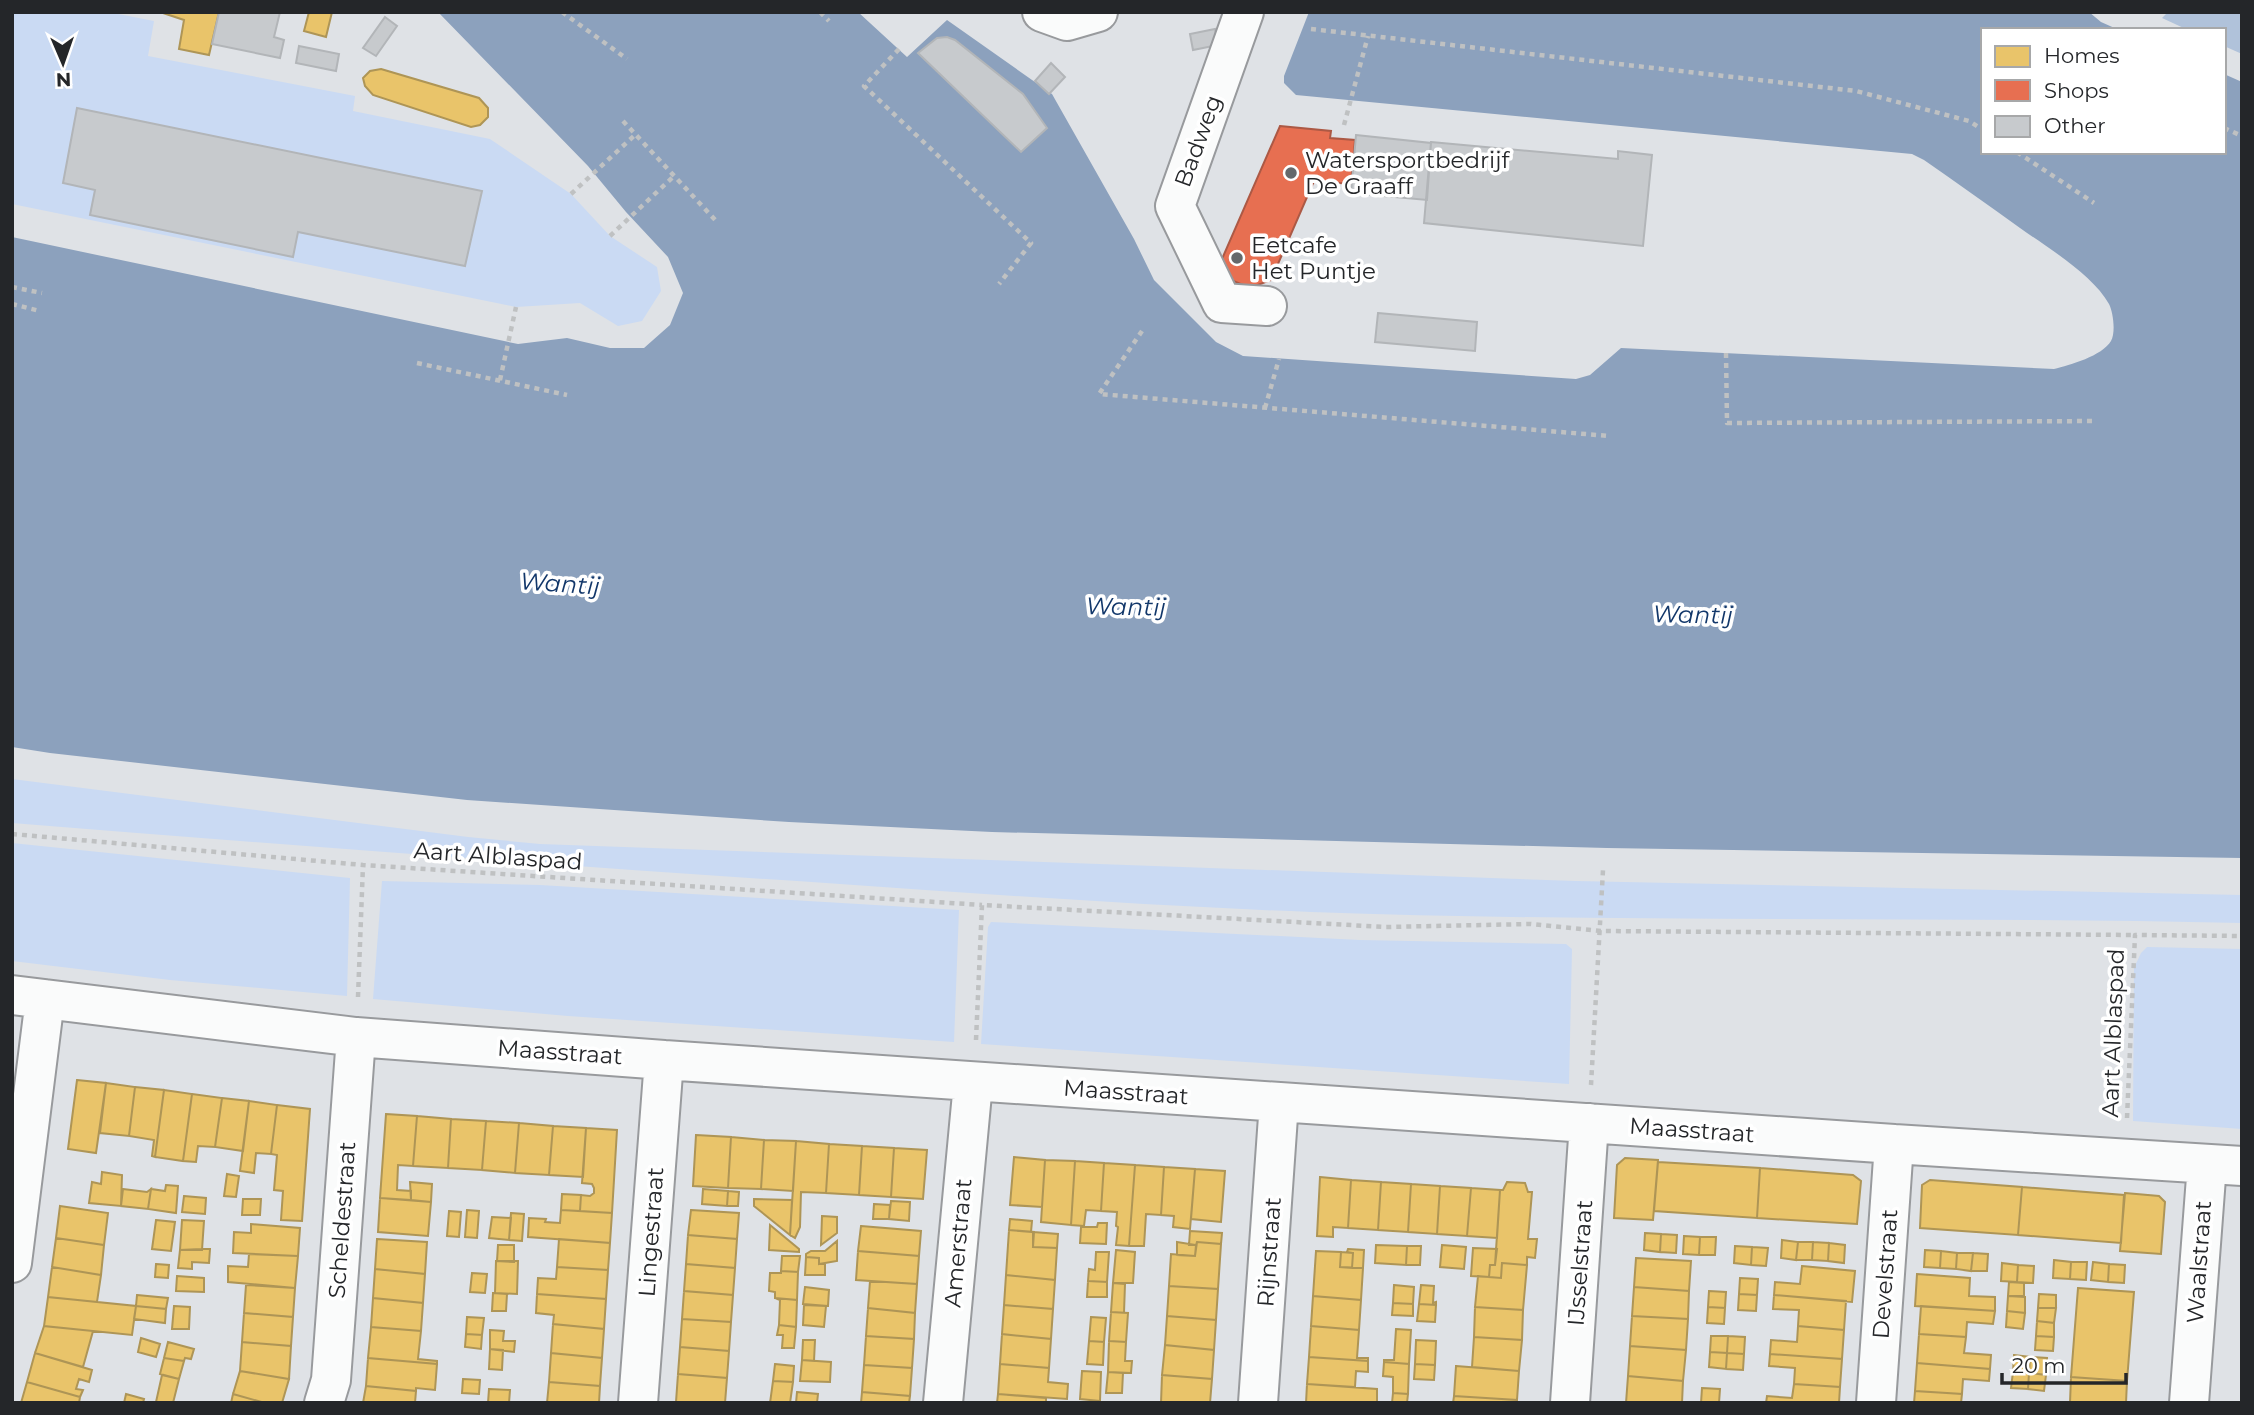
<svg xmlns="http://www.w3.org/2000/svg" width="2254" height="1415" font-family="Montserrat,sans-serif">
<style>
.green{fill:#cadaf3}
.forest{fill:#b0c2da}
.water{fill:#8ca1bd}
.homes{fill:#e9c46a;stroke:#ae9556;stroke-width:2}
.shops{fill:#e76f51;stroke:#ac5945;stroke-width:2}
.building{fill:#c7cacd;stroke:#b2b5b8;stroke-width:2}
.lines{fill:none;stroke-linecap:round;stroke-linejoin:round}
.minor-casing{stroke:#989a9d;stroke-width:42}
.path{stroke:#bfc1c2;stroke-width:4.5;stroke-dasharray:5 5;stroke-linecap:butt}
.minor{stroke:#fafbfb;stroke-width:38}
.poi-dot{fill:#65686b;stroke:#fff;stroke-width:2.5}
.labels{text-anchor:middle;stroke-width:7;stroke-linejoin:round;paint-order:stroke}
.street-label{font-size:23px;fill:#242629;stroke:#fff}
.poi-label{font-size:23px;fill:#242629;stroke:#fff;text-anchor:start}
.water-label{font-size:24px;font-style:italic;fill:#12376a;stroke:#fff}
</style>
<rect width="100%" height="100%" fill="#dfe2e6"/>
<path class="green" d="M12 12H108L154 21 148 56 355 96 353 111 490 139 571 194 610 236 657 267 661 291 642 321 618 326 580 303 516 307 12 204Z
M12 779 468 837 540 844 1576 881 2242 895V923C1931 916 1621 923 1311 912 1154 906 997 895 840 884 564 866 288 845 12 823Z
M12 843 350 878 347 996 170 980 12 961Z
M382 881 540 885 959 910 954 1042 568 1016 373 999Z
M991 922 1360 940 1566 944 1572 949 1569 1084 981 1044 988 927Z
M2147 947 2242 949V1129L2133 1121 2134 968 2141 953Z"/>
<path class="forest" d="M2168 12H2242V54L2224 46V30H2188L2162 18Z"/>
<path class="water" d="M438 12H858L907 57 947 20 1052 94 1134 239 1154 280 1216 342 1243 356 1576 379 1590 375 1621 348 2054 369C2070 365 2102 356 2111 341 2116 332 2113 312 2109 304 2093 275 2047 247 2020 228 1988 205 1956 182 1924 160L1912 154 1296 95 1284 83V76L1309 12H2089L2101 22 2119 30H1983V152H2224V74L2242 82V858L1607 848 992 832 789 822 467 800 50 753 12 747V237L518 344 567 338 610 348H644L670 325 683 293 668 257 626 212 588 166Z"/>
<path class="homes" d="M160 12H219L209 55 179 49 184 20Z
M309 12H332L326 37 304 31Z
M381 69 479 98 488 108V117L480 125 471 127 373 95 365 86 363 78 370 71Z
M77 1080 106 1083 96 1153 68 1149Z
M106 1083 135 1087 129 1136 100 1133Z
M135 1087 164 1090 155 1157 152 1156 154 1140 129 1136Z
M164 1090 192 1094 183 1161 155 1157Z
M192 1094 222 1098 215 1147 198 1146 196 1162 183 1161Z
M222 1098 249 1101 243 1151 215 1147Z
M249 1101 277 1105 271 1154 256 1153 254 1173 240 1171Z
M277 1105 310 1109 302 1221 281 1220 283 1191 274 1190 277 1155 271 1154Z
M386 1114 417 1116 413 1166 398 1165 397 1190 411 1191V1200L380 1198Z
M417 1116 451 1119 448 1168 413 1166Z
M451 1119 486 1121 482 1170 448 1168Z
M486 1121 519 1123 515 1173 482 1170Z
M519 1123 553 1126 549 1175 515 1173Z
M553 1126 586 1128 583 1177 549 1175Z
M586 1128 617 1130 612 1213 580 1211 581 1195 590 1196 594 1193V1188L592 1184 582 1183Z
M696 1135 731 1137 728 1188 693 1186Z
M731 1137 764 1140 761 1189 728 1188Z
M764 1140 796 1141 793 1191 761 1189Z
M796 1141 829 1144 826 1193 801 1192 800 1227 795 1238 790 1235Z
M829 1144 862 1146 859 1195 826 1193Z
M862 1146 894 1148 891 1197 859 1195Z
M894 1148 927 1150 923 1199 891 1197Z
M1014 1157 1045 1160 1042 1207 1010 1205Z
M1625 1158 1658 1160 1653 1220 1614 1218 1617 1165Z
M1045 1160 1075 1161 1071 1225 1041 1222Z
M1075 1161 1104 1163 1101 1211 1086 1210 1084 1226 1071 1225Z
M1658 1162 1760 1168 1757 1218 1654 1211Z
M1104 1163 1135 1165 1129 1246 1116 1245 1118 1227 1116 1226 1117 1212 1101 1211Z
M1135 1165 1164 1167 1161 1215 1146 1214 1144 1246H1129Z
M1164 1167 1195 1169 1190 1229 1173 1227 1174 1216 1161 1215Z
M1760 1168 1853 1175 1861 1181 1857 1224 1757 1218Z
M1195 1169 1225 1171 1221 1222 1191 1219Z
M102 1172 122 1175 121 1206 89 1203 92 1182 101 1184Z
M227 1174 239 1176 236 1197 224 1196Z
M1320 1177 1351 1180 1348 1228 1333 1227V1237L1317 1236Z
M1351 1180 1381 1182 1378 1230 1348 1228Z
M1930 1180 2022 1187 2018 1235 1920 1228 1922 1185Z
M410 1182 432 1184 431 1202 411 1200Z
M1381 1182 1411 1184 1408 1232 1378 1230Z
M1507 1182 1525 1183 1528 1192H1532L1528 1239H1537L1535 1258 1527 1257V1265L1502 1263 1501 1278 1489 1277 1490 1265H1495L1500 1190H1503Z
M1411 1184 1440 1186 1437 1234 1408 1232Z
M166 1185 178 1186 176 1213 148 1209 151 1189 165 1191Z
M1440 1186 1471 1188 1467 1236 1437 1234Z
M2022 1187 2124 1195 2121 1243 2018 1235Z
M1471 1188 1500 1190 1497 1238 1467 1236Z
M123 1189 147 1192 151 1189 148 1209 121 1206Z
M703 1189 728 1191 727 1206 702 1204Z
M728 1191 739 1192 738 1206H727Z
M2125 1193 2159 1196 2165 1202 2161 1254 2120 1251Z
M562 1194 581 1195 580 1211 561 1210Z
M184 1196 206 1198 205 1214 182 1212Z
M380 1198 431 1202 428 1236 378 1232Z
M243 1199H261L260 1215H242Z
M754 1199 792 1200 790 1235 754 1206Z
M891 1201 910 1202 909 1221 889 1219Z
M874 1204 890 1205 889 1219H873Z
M60 1206 108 1213 104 1245 56 1238Z
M467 1210 479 1211 477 1238 465 1237Z
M561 1210 612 1213 610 1243 528 1237 529 1218 546 1219 545 1222 560 1223Z
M691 1210 739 1213 737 1239 688 1235Z
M449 1211 461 1212 459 1237 447 1236Z
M511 1213 524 1214 522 1241 509 1240Z
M822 1216 837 1217V1233L821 1245Z
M492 1217 511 1218 509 1240 489 1238Z
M1010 1219 1032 1221 1031 1232 1009 1230Z
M156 1220 175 1222 171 1251 152 1249Z
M182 1220 204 1221 202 1250H180Z
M1098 1223H1107L1106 1244 1080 1243 1081 1227H1097Z
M251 1224 300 1228 298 1256 233 1253 234 1232 251 1233Z
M770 1225 799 1249V1252L769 1250Z
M861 1226 921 1231 919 1256 858 1251Z
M1009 1230 1034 1232 1033 1247 1057 1248 1055 1280 1006 1275Z
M1190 1231 1222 1233 1221 1244 1197 1242 1196 1245H1189Z
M1033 1232 1058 1234 1057 1248 1033 1247Z
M1645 1233 1661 1234 1660 1252 1644 1250Z
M1661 1234 1677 1235 1676 1253 1660 1252Z
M688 1235 737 1239 735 1268 686 1264Z
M1684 1236 1700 1237 1699 1255 1683 1254Z
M1700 1237H1716L1715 1255H1699Z
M56 1238 104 1245 101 1275 52 1267Z
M377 1239 427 1242 425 1274 375 1269Z
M559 1239 610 1243 608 1270 557 1267Z
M1782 1240 1798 1242 1796 1260 1781 1258Z
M837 1241V1261L819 1264V1258L806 1257V1254L811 1251H825Z
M1177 1242 1196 1245 1195 1256 1177 1255Z
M1197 1242 1221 1244 1218 1289 1169 1286 1171 1254 1195 1256Z
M1798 1242H1813L1812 1260H1796Z
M1813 1242 1829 1243 1828 1261 1812 1260Z
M1829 1243 1845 1245 1844 1263 1828 1261Z
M498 1245H514V1262L497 1261Z
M1376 1245 1407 1246 1406 1265 1375 1263Z
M1442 1245 1466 1247 1464 1269 1440 1267Z
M1407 1246H1421L1420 1265H1406Z
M1735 1246 1752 1247 1751 1265 1734 1263Z
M1752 1247 1768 1248 1766 1266 1751 1265Z
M1473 1248 1497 1249 1495 1265H1490L1489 1277 1471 1276Z
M202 1249H210L209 1263 192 1262V1269L178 1268 180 1250Z
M1348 1249 1364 1250 1363 1268H1352L1353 1253 1347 1252Z
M1116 1250 1135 1252 1133 1283H1113Z
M1925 1250 1941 1251 1940 1268 1924 1267Z
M858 1251 919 1256 917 1284 856 1280Z
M1316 1251 1341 1252 1340 1267 1363 1268 1361 1300 1313 1296Z
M1941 1251 1957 1253 1956 1269 1940 1268Z
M1096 1252H1109L1107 1282 1088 1281 1089 1269 1095 1270Z
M1341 1252 1353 1253 1352 1268 1340 1267Z
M1957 1253H1973L1971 1271 1956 1269Z
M1973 1253 1988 1254 1987 1271H1971Z
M249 1254 298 1256 295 1288 228 1282V1266L248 1267Z
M782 1256H800L798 1272 781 1271Z
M806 1257 819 1258V1264H825V1275H805Z
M1636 1258 1691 1261 1689 1291 1634 1287Z
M2054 1260 2071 1262 2070 1279 2053 1278Z
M496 1261H518L517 1294 495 1293Z
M2071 1262H2087L2086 1280 2070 1279Z
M2093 1262 2109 1264 2108 1282 2091 1280Z
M1502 1263 1527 1265 1523 1310 1475 1307 1478 1276 1501 1278Z
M2002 1263 2018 1265 2017 1282 2001 1281Z
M156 1264 169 1265 168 1278 155 1277Z
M686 1264 735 1268 733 1295 684 1291Z
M2109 1264 2125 1265 2124 1283 2108 1282Z
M2018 1265 2034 1266 2033 1283 2017 1282Z
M1802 1266 1855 1271 1852 1302 1774 1295 1775 1282 1800 1284Z
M52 1267 101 1275 97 1302 48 1297Z
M557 1267 608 1270 606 1299 537 1294 538 1278 556 1279Z
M375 1269 425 1274 423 1303 373 1298Z
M781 1271 798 1272 797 1300 775 1298V1292L769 1291 770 1273H781Z
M472 1273 487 1274 485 1293 470 1292Z
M1917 1274 1970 1278 1969 1296 1995 1297V1311L1915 1306Z
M1006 1275 1055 1280 1053 1309 1004 1305Z
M177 1276 204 1278V1292L176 1291Z
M1740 1278 1758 1279 1757 1295 1739 1294Z
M870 1281 917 1284 915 1313 868 1308Z
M1088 1281 1107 1282V1297H1087Z
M2009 1282 2024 1283V1296H2008Z
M1113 1283 1125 1284 1124 1313H1128L1111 1312Z
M246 1285 295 1288 293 1317 244 1313Z
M1394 1285 1414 1287 1413 1304 1393 1303Z
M1421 1285 1434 1286 1433 1303 1436 1302V1305L1419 1304Z
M1169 1286 1218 1289 1216 1320 1167 1316Z
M805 1287 829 1290 828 1306 803 1304Z
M1634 1287 1689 1291 1688 1319 1632 1316Z
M2078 1288 2134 1292 2127 1381 2071 1377Z
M684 1291 733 1295 731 1322 682 1319Z
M1709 1291 1726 1292 1725 1308 1708 1307Z
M493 1293 507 1294 506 1311H492Z
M537 1294 606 1299 604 1329 553 1324 554 1315 536 1313Z
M1739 1294 1757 1295 1756 1311 1738 1310Z
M2039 1294 2056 1295V1308H2038Z
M137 1295 168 1298 166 1309 136 1306Z
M1774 1295 1846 1301 1844 1330 1798 1326 1799 1310 1773 1309Z
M1313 1296 1361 1300 1359 1330 1311 1326Z
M2008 1296 2025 1297V1313L2007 1311Z
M48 1297 136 1306 132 1335 44 1326Z
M373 1298 423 1303 421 1331 371 1327Z
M775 1298 797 1300 796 1327 779 1325 780 1300Z
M1393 1303 1413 1304V1316L1392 1315Z
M1419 1304 1436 1305 1435 1322 1417 1321Z
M804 1305 826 1306 824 1327 803 1325Z
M1004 1305 1053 1309 1051 1339 1002 1334Z
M136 1306 166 1309 165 1323 134 1319Z
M174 1306 190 1307 189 1329H172Z
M1921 1306 1995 1311 1993 1324 1967 1322 1966 1337 1919 1334Z
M1475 1307 1523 1310 1522 1340 1474 1337Z
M1708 1307 1725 1308 1724 1324 1707 1323Z
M868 1308 915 1313 914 1339 866 1336Z
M2038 1308H2056L2054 1323 2037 1321Z
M2007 1311 2025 1313 2023 1329 2006 1327Z
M1111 1312 1128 1313 1126 1342 1109 1341Z
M244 1313 293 1317 291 1346 242 1342Z
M1167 1316 1216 1320 1214 1350 1165 1345Z
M1632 1316 1688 1319 1686 1350 1630 1346Z
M467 1317 484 1318 482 1335 466 1334Z
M1091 1317 1106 1318 1104 1342 1089 1341Z
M682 1319 731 1322 729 1351 680 1347Z
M2037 1321 2054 1323V1337L2036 1336Z
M553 1324 604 1329 602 1358 551 1353Z
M779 1325 796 1327 794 1348H782L783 1335H777Z
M44 1326 93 1331 83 1367 35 1353Z
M1311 1326 1359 1330 1357 1358H1368V1361L1309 1357Z
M1798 1326 1844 1330 1842 1359 1770 1354 1771 1340 1797 1342Z
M371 1327 421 1331 418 1359 437 1361V1364L368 1358Z
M1396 1329 1411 1330 1409 1364 1384 1362V1360H1394Z
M490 1330 504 1331 503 1341H515L514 1352 490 1349Z
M466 1334 482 1335 481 1349 465 1347Z
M1002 1334 1051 1339 1049 1368 1000 1364Z
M1919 1334 1966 1337 1964 1353 1991 1355 1990 1369 1917 1363Z
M866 1336 914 1339 912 1368 864 1365Z
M1711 1336H1728L1727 1353 1710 1352Z
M1728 1336 1745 1337 1744 1354 1727 1353Z
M2036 1336 2054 1337 2053 1351 2035 1350Z
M1474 1337 1522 1340 1519 1371 1472 1367Z
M141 1338 160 1344 156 1357 138 1352Z
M803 1340H815L814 1361 802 1360Z
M1416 1340 1436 1341 1435 1365 1415 1364Z
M1089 1341 1104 1342 1103 1365 1087 1364Z
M1109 1341 1126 1342 1125 1361H1132L1131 1373 1108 1372Z
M168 1342 194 1349 191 1359 185 1358 184 1361 164 1358Z
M242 1342 291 1346 289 1379 240 1371Z
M1165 1345 1214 1350 1212 1379 1162 1375Z
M1630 1346 1686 1350 1683 1381 1628 1376Z
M680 1347 729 1351 727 1378 678 1374Z
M490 1349 503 1350 502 1370 489 1369Z
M1710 1352 1727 1353 1726 1369 1709 1367Z
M35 1353 92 1370 89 1382 79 1379 76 1389 83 1390 80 1397 27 1382Z
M551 1353 602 1358 600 1386 549 1382Z
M1727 1353 1744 1354 1743 1370 1726 1369Z
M1770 1354 1842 1359 1840 1387 1794 1384 1795 1368 1769 1366Z
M2014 1355 2030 1357 2029 1373 2013 1372Z
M1309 1357 1368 1361V1372L1356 1371 1355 1387 1307 1384Z
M2030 1357 2047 1358 2046 1375 2029 1373Z
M164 1358 184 1361 179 1379 160 1374Z
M368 1358 437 1364 435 1390 416 1388V1391L366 1386Z
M802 1360 831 1362 830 1382 800 1381Z
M1384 1362 1409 1364 1408 1394 1393 1393V1377L1383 1376Z
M1917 1363 1990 1369 1989 1381 1963 1379 1962 1394 1915 1391Z
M775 1364 794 1366 793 1382 773 1381Z
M1000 1364 1049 1368 1048 1382 1068 1384 1067 1399 998 1394Z
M1415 1364 1435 1365 1434 1380 1414 1379Z
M864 1365 912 1368 910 1396 862 1392Z
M1456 1366 1519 1371 1517 1400 1454 1396Z
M240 1371 289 1379 282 1403H265L233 1394Z
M1082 1371 1101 1372 1100 1401 1080 1399Z
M1108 1372 1123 1373 1122 1393H1106Z
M2013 1372 2029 1373 2028 1389 2011 1388Z
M2029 1373 2046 1375 2044 1391 2028 1389Z
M678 1374 727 1378 725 1403 676 1402Z
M162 1375 179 1379 173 1403 156 1402Z
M1162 1375 1212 1379 1210 1403H1161Z
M1628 1376 1683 1381 1682 1403H1626Z
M2071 1377 2127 1381 2126 1403H2070Z
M463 1379 480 1380 479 1394 462 1393Z
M773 1381 793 1382 790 1403H770Z
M27 1382 80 1397 79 1403H21Z
M549 1382 600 1386 599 1403H547Z
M1307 1384 1377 1389V1403H1306Z
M1794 1384 1840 1387 1839 1403H1766L1767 1396 1792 1398Z
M366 1386 416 1391 415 1403H363Z
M1702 1388 1720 1389 1719 1403H1701Z
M489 1389 510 1390 509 1403H488Z
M1915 1391 1962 1394 1961 1403H1914Z
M797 1392 818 1394 817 1403H796Z
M862 1392 910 1396 909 1403H861Z
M1393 1393 1408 1394 1407 1403H1392Z
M126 1394 144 1399 143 1403H124Z
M233 1394 265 1403H231Z
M998 1394 1046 1398V1403H997Z
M1454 1396 1517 1400V1403H1453Z"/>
<path class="shops" d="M1280 126 1331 131 1330 138 1355 140 1351 184 1314 181 1271 280 1250 288 1231 280 1222 259Z"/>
<path class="building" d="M219 12H280L274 37 284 40 280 58 212 44Z
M385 17 397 26 376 56 363 48Z
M1215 29 1218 45 1193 50 1190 34Z
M937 38 947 37 955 40 1023 94 1047 128 1021 152 918 53Z
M299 46 339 54 336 71 296 63Z
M1051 63 1065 77 1049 94 1035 81Z
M77 108 482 191 465 266 298 232 293 257 90 215 95 190 63 183Z
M1356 135 1431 143 1427 200 1351 193Z
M1431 142 1618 159V151L1652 155 1643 246 1424 223Z
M1378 313 1477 322 1475 351 1375 342Z"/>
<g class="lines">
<defs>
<path id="minor" d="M1042 12 1067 21 1098 12
M1244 12 1175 206 1222 303 1267 306
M12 995 356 1037 664 1060 1894 1144 2242 1166
M12 1263 45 999
M324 1403 331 1380 356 1037
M638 1403 664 1060
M943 1403 973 1083
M1258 1403 1279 1102
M1570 1403 1589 1123
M1876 1403 1894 1144
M2189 1403 2207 1164"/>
</defs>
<use href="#minor" class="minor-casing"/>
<path class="path" d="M562 12 627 59
M820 12 829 21
M1311 29 1856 91 1969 121 1983 130
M899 49 864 86 1031 243 999 284
M623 121 718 223
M1344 125 1368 36
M2224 128 2242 136
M2017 152 2094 203
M571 194 636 134
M610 236 674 176
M12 287 42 293
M12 304 40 311
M1142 331 1099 394 1609 436
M1726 353 1727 423 2096 421
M417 363 567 395
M500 380 516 307
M1265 408 1279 359
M12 834 363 865 982 905
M358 997 363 865
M976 1040 982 905 1386 927 1531 924 1601 931 2135 935
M1591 1085 1603 870
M2127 1118 2135 935 2242 936"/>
<use href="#minor" class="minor"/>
</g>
<g class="poi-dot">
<circle cx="1291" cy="173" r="7"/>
<circle cx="1237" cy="258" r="7"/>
</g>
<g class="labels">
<g class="street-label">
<text transform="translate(1198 141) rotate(-70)" y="8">Badweg</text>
<text transform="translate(498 856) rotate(4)" y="8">Aart Alblaspad</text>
<text transform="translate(2113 1033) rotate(-88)" y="8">Aart Alblaspad</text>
<text transform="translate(560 1052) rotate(4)" y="8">Maasstraat</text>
<text transform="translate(1126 1092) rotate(4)" y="8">Maasstraat</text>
<text transform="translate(1692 1130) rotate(4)" y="8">Maasstraat</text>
<text transform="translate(342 1220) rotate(-86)" y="8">Scheldestraat</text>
<text transform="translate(651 1232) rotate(-86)" y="8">Lingestraat</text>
<text transform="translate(958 1243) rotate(-85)" y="8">Amerstraat</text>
<text transform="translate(1269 1252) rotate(-86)" y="8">Rijnstraat</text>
<text transform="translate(2199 1262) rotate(-86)" y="8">Waalstraat</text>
<text transform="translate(1580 1263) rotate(-86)" y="8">IJsselstraat</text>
<text transform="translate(1885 1274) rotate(-86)" y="8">Develstraat</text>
</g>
<g class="poi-label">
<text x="1305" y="168">Watersportbedrijf<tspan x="1305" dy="26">De Graaff</tspan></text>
<text x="1251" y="253">Eetcafe<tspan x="1251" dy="26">Het Puntje</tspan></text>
</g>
<g class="water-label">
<text transform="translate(560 584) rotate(4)" y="8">Wantij</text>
<text transform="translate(1126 607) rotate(1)" y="8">Wantij</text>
<text transform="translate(1693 615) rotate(1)" y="8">Wantij</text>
</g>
</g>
<rect width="2254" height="1415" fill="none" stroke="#242629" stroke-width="28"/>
<rect x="1981" y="28" width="245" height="126" fill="#ffffff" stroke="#a7a8a9" stroke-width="2"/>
<rect x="1995" y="46" width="35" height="21" fill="#e9c46a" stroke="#a7a8a9" stroke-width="2"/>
<text x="2044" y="63" font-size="21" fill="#242629">Homes</text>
<rect x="1995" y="80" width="35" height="21" fill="#e76f51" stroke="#a7a8a9" stroke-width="2"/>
<text x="2044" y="98" font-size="21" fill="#242629">Shops</text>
<rect x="1995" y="116" width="35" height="21" fill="#c7cacd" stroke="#a7a8a9" stroke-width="2"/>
<text x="2044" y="133" font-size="21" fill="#242629">Other</text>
<g transform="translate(63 63) rotate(178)" stroke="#ffffff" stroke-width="5" paint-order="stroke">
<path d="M0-5L12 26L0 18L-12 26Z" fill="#242629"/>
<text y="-10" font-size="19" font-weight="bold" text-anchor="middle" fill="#242629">N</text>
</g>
<path d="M2002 1373v10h124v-10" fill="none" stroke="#242629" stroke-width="3.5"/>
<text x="2012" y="1373" font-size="21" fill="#242629" stroke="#ffffff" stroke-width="5" paint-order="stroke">20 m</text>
</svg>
